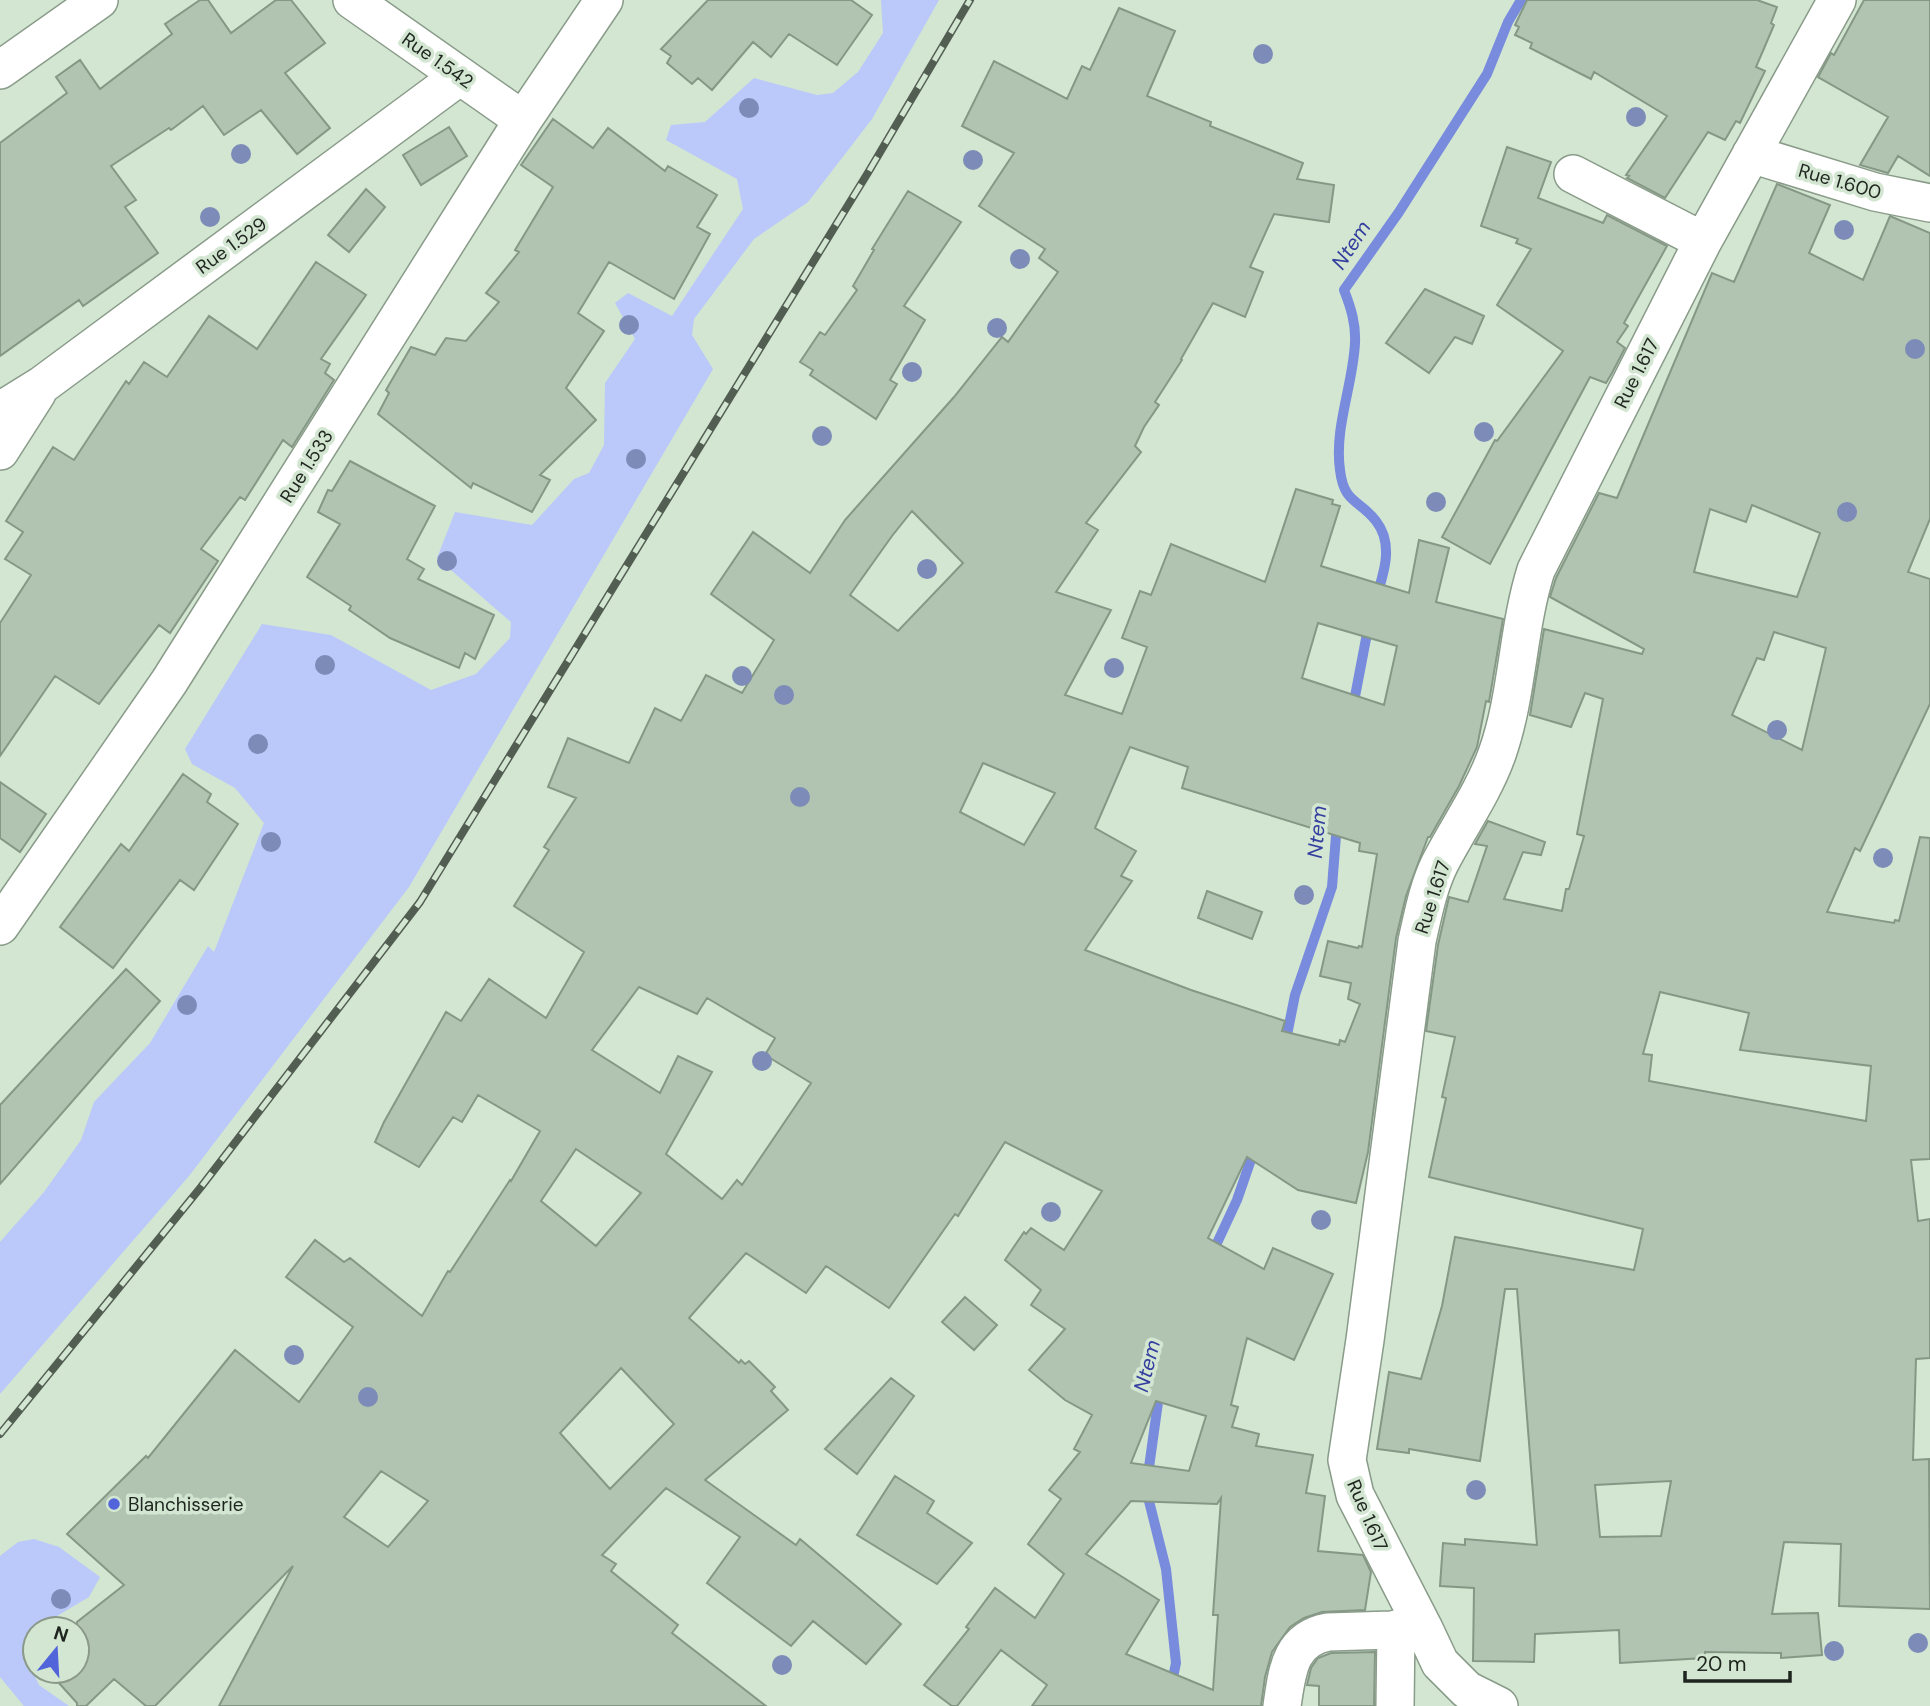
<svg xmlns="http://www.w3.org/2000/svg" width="1930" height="1706" font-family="'DM Sans',sans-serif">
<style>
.green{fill:#bac8fa}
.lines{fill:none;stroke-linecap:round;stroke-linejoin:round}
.stream{stroke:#788bdd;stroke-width:10}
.building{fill:#b1c4b1;stroke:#859785;stroke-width:2;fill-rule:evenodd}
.street-casing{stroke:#899b89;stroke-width:40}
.street{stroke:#fff;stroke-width:37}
.rail-casing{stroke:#535e53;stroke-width:8}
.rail{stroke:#d3e6d2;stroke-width:5;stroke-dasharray:16;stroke-linecap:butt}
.tree{fill:#7c8bb7}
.poi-dot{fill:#5264da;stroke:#d3e6d2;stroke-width:2.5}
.labels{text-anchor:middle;stroke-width:7;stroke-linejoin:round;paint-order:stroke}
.street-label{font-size:19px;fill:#1e251e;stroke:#d3e6d2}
.poi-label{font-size:19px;fill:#1e251e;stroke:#d3e6d2;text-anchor:start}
.water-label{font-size:21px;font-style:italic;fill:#343f9f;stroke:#d3e6d2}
</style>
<rect width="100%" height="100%" fill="#d3e6d2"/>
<path class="green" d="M881 0H939L872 119 808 202 754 239 694 319 692 335 713 369 409 887 189 1176 0 1394V1242L44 1192 81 1140 94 1102 150 1043 208 946 214 952 264 823 235 788 192 764 185 749 262 624 331 635 431 690 476 674 510 638 511 622 437 558 455 512 532 525 574 479 589 473 604 445 605 383 635 339 615 303 628 293 672 316 743 209 737 179 666 140 671 125 705 122 754 78 817 95 833 93 858 72 883 33Z
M34 1539 59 1547 100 1577 89 1597 35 1629 25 1655 39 1685 69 1706H24L0 1677V1556L18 1542Z"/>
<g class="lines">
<path class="stream" d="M1376 598C1384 573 1394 544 1376 521 1359 499 1344 504 1340 470 1334 428 1353 385 1355 343 1356 324 1351 308 1344 290L1399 212 1487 74 1508 22 1521 0
M1353 707 1369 623
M1285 1045 1295 995 1332 887 1337 823
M1211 1256 1237 1200 1255 1148
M1160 1388 1146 1489 1166 1569 1176 1663 1167 1706"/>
</g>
<path class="building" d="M200 0H208L231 33 276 0H291L325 43 285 73 330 128 297 154 261 110 224 135 203 106 171 130 169 128 111 166 136 200 125 207 158 253 83 306 79 300 0 356V143L67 93 56 77 80 60 100 89 172 34 165 24Z
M708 0H851L872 15 837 65 789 34 771 57 753 42 712 90 698 78 692 84 667 63 671 56 661 49Z
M1527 0H1757L1777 7 1771 23 1774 25 1756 67 1765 71 1740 123 1736 121 1725 140 1708 132 1665 198 1627 178 1629 176 1626 175 1667 116 1594 72 1591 79 1530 48 1532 43 1515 35 1519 27 1515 25Z
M1864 0H1930V176L1898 156 1888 173 1860 165 1888 117 1818 77 1831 53 1834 55Z
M1119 8 1175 31 1147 96 1211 122 1210 126 1303 163 1297 179 1334 185 1329 222 1274 214 1250 267 1263 272 1245 317 1213 303 1181 359 1182 360 1155 402 1159 405 1144 427 1135 446 1141 452 1086 523 1098 530 1056 592 1111 610 1065 695 1122 714 1147 647 1122 638 1140 591 1151 595 1171 544 1265 582 1296 489 1333 500 1332 504 1340 506 1321 566 1409 593 1419 540 1449 548 1436 602 1503 619 1489 702 1486 701 1477 747 1459 786 1430 837H1428L1406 896 1396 938 1368 1152 1356 1203 1298 1190 1247 1157 1208 1238 1264 1269 1273 1248 1333 1274 1294 1360 1247 1338 1231 1405 1238 1407 1232 1427 1259 1434 1256 1446 1313 1455 1306 1493 1325 1496 1318 1551 1363 1555 1371 1572 1365 1610 1322 1612 1304 1618 1290 1627 1272 1652 1265 1677 1261 1706H1032L1047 1685 1001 1650 957 1706H952L924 1685 969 1629 966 1627 995 1588 1035 1618 1064 1574 1028 1544 1061 1499 1049 1490 1080 1452 1074 1449 1092 1415 1065 1400 1029 1370 1065 1329 1031 1305 1041 1290 1005 1260 1024 1232 1026 1234 1031 1228 1064 1250 1102 1191 1005 1142 958 1216 955 1214 889 1308 826 1266 806 1293 746 1253 689 1318 739 1363 741 1360 745 1364 749 1361 775 1387 771 1391 788 1410 705 1480 796 1545 800 1539 901 1624 866 1664 813 1621 791 1646 707 1583 740 1537 666 1488 602 1555 616 1564 611 1571 678 1625 672 1633 766 1706H219L293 1566 155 1706H146L114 1679 86 1706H77V1703L48 1671H77V1622L124 1585 67 1534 146 1456 148 1458 235 1350 299 1402 353 1327 286 1277 315 1240 344 1262 350 1258 422 1316 448 1271 450 1272 510 1180 511 1181 540 1131 478 1095 462 1122 453 1117 419 1167 375 1142 384 1122 446 1012 461 1021 489 979 546 1018 584 952 514 906 549 850 544 847 576 798 548 787 568 738 629 763 655 708 681 721 706 675 742 693 774 640 711 594 753 532 810 573 845 520 954 397 1002 337 1008 342 1058 272 1039 258 1045 249 979 206 1014 153 962 126 994 61 1067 99 1082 66 1090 70ZM912 511 963 563 898 631 850 595 892 536ZM1318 623 1397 646 1384 705 1302 678ZM1130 747 1188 767 1182 788 1360 843 1359 851 1377 854 1362 947 1359 946 1358 948 1328 941 1320 976 1351 983 1348 999 1360 1004 1345 1042 1340 1040 1339 1045 1282 1031 1285 1021 1191 990 1085 950 1132 881 1121 876 1136 851 1095 828ZM983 763 1055 793 1024 845 960 812ZM639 987 697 1014 707 998 775 1038 765 1055 811 1083 742 1185 737 1180 722 1199 666 1154 712 1072 678 1056 660 1093 592 1050ZM576 1149 641 1193 596 1246 541 1201ZM621 1368 674 1424 610 1489 560 1433ZM1156 1401 1206 1416 1189 1471 1131 1463ZM381 1471 428 1501 388 1547 344 1517ZM1221 1498 1213 1615H1218L1213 1690 1126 1654 1159 1600 1086 1554 1131 1501 1217 1504Z
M553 119 593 148 608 128 665 171 668 166 717 195 697 227 710 234 674 299 609 262 578 313 604 331 566 388 596 420 540 475 550 480 532 512 473 483 471 488 378 414 389 393 386 390 411 347 435 355 446 338 466 341 499 302 486 293 519 252 515 250 553 187 521 165Z
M449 127 467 156 421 185 403 155Z
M1507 147 1551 162 1538 198 1603 223 1607 215 1667 246 1624 323 1628 326 1617 342 1625 348 1612 373 1606 383 1590 377 1490 564 1442 537 1495 440 1497 441 1563 351 1497 305 1531 249 1516 243 1518 239 1481 226Z
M1777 184 1830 205 1809 253 1863 280 1890 216 1930 233V519L1908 572 1930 579V704L1860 851 1855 848 1827 912 1894 923 1895 920 1899 921 1920 837 1930 838V1159L1911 1160 1918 1221 1930 1219V1358L1916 1359 1913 1460 1929 1459 1930 1609 1839 1606 1841 1544 1784 1542 1772 1614 1818 1613 1822 1655 1781 1658V1653L1705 1652V1658L1620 1663 1619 1630 1535 1634 1534 1662 1473 1661 1474 1588 1440 1586 1443 1543 1465 1545V1539L1537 1545 1517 1289H1505L1480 1461 1409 1449V1453L1377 1449 1389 1372 1421 1379 1442 1306 1455 1237 1634 1270 1643 1229 1429 1177 1446 1098 1442 1097 1455 1037 1426 1031 1438 945 1449 897 1468 902 1487 846 1475 844 1488 821 1545 842 1541 855 1523 852 1504 899 1562 911 1566 889H1569L1584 836 1577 834 1603 699 1585 693 1571 727 1530 715 1544 629 1642 654 1644 649 1550 597 1556 578 1599 493 1617 498 1712 273 1734 282ZM1752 505 1820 533 1797 597 1694 572 1710 509 1746 522ZM1774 632 1826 648 1802 750 1732 715 1757 658 1764 660ZM1660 992 1749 1013 1740 1050 1871 1066 1866 1121 1649 1081 1652 1055 1643 1054ZM1671 1481 1661 1536 1600 1537 1595 1485Z
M366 189 385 207 349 252 328 235Z
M908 191 961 222 904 306 925 320 890 380 897 384 876 419 810 375 813 370 800 362 820 332 825 335 857 290 853 286 874 250 872 249Z
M316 262 366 295 321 359 330 364 325 373 334 380 292 447 283 440 245 500 240 497 201 549 218 561 170 633 159 625 99 704 55 676 0 756V623L31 575 5 559 23 532 6 521 53 447 74 460 126 381 129 384 144 362 167 377 209 316 257 349Z
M1425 289 1484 316 1472 344 1455 337 1429 373 1386 343Z
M350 461 435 506 407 559 424 569 418 579 494 615 475 659 465 653 459 668 390 638 349 610 351 606 307 577 340 524 318 512 328 490 332 491Z
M183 774 211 794 207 802 238 824 194 890 180 880 113 968 60 927 121 844 129 851Z
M0 782 46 814 20 852 0 838Z
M1207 891 1262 912 1252 939 1198 918Z
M126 969 160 1001 0 1184V1105Z
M965 1297 997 1325 974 1350 942 1322Z
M891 1378 914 1396 857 1474 825 1449Z
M895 1476 934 1501 927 1513 972 1543 937 1584 857 1535Z
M1375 1652 1374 1706H1319V1686L1307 1685 1311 1668 1318 1658 1331 1653Z"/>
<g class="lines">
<defs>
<path id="street" d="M352 0 523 120
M0 70 99 0
M1751 154 1875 192 1930 203
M1573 174 1703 241
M0 411 42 385 460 76
M0 451 37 393
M0 926 169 682 523 120 604 0
M1424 1629 1440 1663 1467 1690 1499 1706
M1282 1706C1287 1673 1289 1639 1328 1632L1424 1629 1355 1495 1347 1460 1365 1340 1417 941C1423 915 1428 887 1440 863 1458 828 1484 791 1497 754 1518 695 1517 630 1536 570L1703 241 1837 0
M1395 1706 1396 1629"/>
</defs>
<use href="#street" class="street-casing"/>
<use href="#street" class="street"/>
<defs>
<path id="rail" d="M0 1434 201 1187 420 902 869 171 970 0"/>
</defs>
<use href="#rail" class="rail-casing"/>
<use href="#rail" class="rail"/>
</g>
<g class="tree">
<circle cx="1263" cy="54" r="10"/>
<circle cx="749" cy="108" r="10"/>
<circle cx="1636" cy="117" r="10"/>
<circle cx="241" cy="154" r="10"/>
<circle cx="973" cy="160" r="10"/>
<circle cx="210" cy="217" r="10"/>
<circle cx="1844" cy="230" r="10"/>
<circle cx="1020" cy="259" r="10"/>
<circle cx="629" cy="325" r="10"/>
<circle cx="997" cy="328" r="10"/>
<circle cx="1915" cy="349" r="10"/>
<circle cx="912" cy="372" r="10"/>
<circle cx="1484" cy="432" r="10"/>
<circle cx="822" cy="436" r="10"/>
<circle cx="636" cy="459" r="10"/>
<circle cx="1436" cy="502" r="10"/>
<circle cx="1847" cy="512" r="10"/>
<circle cx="447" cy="561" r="10"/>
<circle cx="927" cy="569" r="10"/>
<circle cx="325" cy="665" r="10"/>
<circle cx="1114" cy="668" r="10"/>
<circle cx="742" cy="676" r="10"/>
<circle cx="784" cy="695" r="10"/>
<circle cx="1777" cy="730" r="10"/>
<circle cx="258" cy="744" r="10"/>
<circle cx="800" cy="797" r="10"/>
<circle cx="271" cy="842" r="10"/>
<circle cx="1883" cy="858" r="10"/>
<circle cx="1304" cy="895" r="10"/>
<circle cx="187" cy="1005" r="10"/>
<circle cx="762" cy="1061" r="10"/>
<circle cx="1051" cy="1212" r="10"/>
<circle cx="1321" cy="1220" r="10"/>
<circle cx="294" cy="1355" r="10"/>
<circle cx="368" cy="1397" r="10"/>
<circle cx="1476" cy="1490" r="10"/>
<circle cx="61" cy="1599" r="10"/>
<circle cx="1918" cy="1643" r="10"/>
<circle cx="1834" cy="1651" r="10"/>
<circle cx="782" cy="1665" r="10"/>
</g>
<circle class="poi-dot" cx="114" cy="1504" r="7"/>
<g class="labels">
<g class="street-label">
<text transform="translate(438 60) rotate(35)" y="7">Rue 1.542</text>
<text transform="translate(1840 181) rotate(16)" y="7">Rue 1.600</text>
<text transform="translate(231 245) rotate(-36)" y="7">Rue 1.529</text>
<text transform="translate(1636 373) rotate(-63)" y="7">Rue 1.617</text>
<text transform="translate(306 466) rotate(-58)" y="7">Rue 1.533</text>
<text transform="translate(1432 897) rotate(-72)" y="7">Rue 1.617</text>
<text transform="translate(1368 1515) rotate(67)" y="7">Rue 1.617</text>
</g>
<g class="poi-label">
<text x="128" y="1511">Blanchisserie</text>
</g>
<g class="water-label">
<text transform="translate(1351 245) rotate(-57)" y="7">Ntem</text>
<text transform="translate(1317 832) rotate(-85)" y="7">Ntem</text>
<text transform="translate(1147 1366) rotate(-76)" y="7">Ntem</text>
</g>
</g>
<g transform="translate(56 1650) rotate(18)"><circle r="33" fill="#d3e6d2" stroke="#8b998a" stroke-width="2"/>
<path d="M0-5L12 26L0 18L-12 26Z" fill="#5264da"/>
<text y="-10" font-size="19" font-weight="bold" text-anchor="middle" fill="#1e251e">N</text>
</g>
<path d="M1685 1671v10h105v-10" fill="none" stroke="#1e251e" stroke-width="3.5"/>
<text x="1696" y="1671" font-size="21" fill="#1e251e" stroke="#d3e6d2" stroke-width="5" paint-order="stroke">20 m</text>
</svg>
